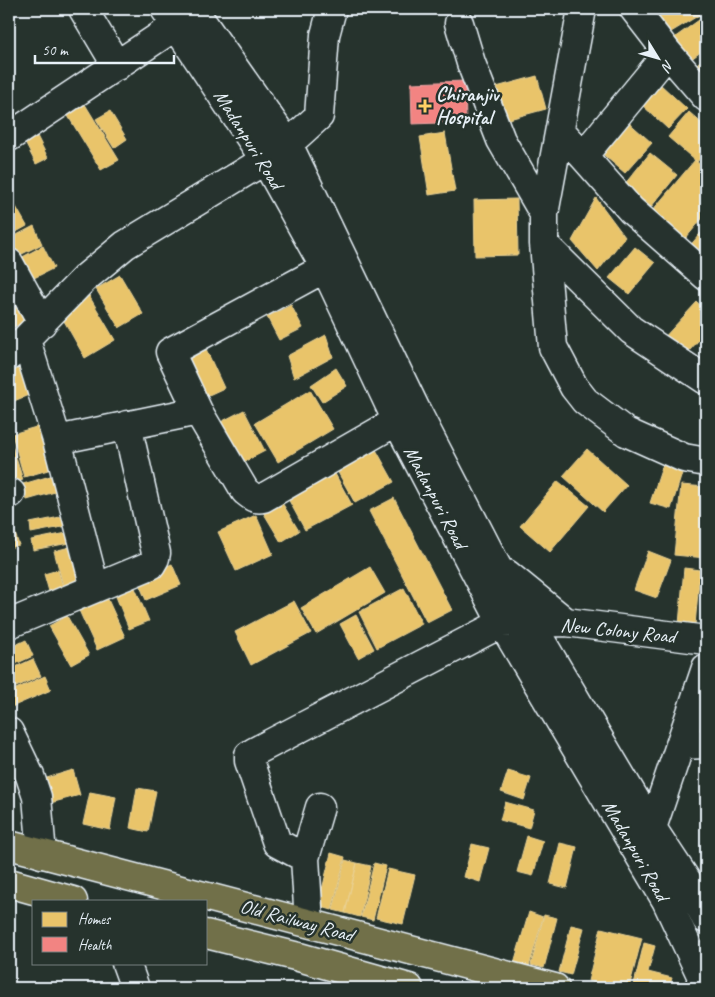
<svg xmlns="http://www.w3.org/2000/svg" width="715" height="997" font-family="Caveat,sans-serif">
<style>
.homes{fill:#e9c46a;stroke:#e9d295}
.health{fill:#f28482;stroke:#efa5a5}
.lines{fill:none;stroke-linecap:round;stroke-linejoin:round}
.minor-casing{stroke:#e8f1f8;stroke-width:31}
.major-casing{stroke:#e8f1f8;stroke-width:31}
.minor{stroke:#26332d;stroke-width:28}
.major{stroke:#71704a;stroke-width:28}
.poi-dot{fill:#ffd166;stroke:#26332d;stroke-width:2}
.labels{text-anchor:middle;stroke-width:5;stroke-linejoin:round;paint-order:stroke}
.poi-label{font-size:20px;font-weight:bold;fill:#e8f1f8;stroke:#26332d;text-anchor:start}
.street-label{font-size:20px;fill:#e8f1f8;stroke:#26332d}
</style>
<rect width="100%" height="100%" fill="#26332d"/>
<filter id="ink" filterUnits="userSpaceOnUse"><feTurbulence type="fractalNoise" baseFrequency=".02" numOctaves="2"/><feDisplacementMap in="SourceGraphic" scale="10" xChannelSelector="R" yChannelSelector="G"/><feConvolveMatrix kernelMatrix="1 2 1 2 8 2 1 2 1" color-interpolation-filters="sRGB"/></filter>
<g filter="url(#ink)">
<path class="homes" d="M654 9H706V11L671 32Z
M706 15V48L690 60 674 38Z
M706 56V91L689 71Z
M537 76 546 109 498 122 489 89Z
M660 84 687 109 668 129 641 104Z
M83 101 119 160 101 170 65 111Z
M110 111 127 139 114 148 96 119Z
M689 112 706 127V152L697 162 668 137Z
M626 120 652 143 625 173 599 151Z
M34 130 48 158 36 164 22 137Z
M445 133 455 191 429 195 420 137Z
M650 153 677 175 651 207 624 185Z
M695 160 706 170V214L685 239 652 211Z
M596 198 625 237 598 271 572 241Z
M517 199 518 255 475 256 474 200Z
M15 205 27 226 9 236V209Z
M34 226 42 244 12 259 9 253V239Z
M705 228H706V273L683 254Z
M43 246 54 268 26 282 15 261Z
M635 247 655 263 629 294 609 278Z
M120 275 143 314 119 328 96 289Z
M13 289 28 320 9 329V291Z
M88 294 115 340 85 358 59 312Z
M697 302 706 310V332L682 359 661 341Z
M291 305 303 328 279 340 267 317Z
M326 335 333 357 294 378 287 356Z
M206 349 224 388 198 400 180 362Z
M26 366 36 392 9 403V373Z
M336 368 347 386 322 402 311 385Z
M310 390 333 429 278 462 255 423Z
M244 410 265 451 232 468 211 427Z
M43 425 55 468 24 477 12 434Z
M9 436 23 480 9 484Z
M374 446 394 482 355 503 335 467Z
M587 449 627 485 603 512 563 476Z
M664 461 684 467 671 509 650 503Z
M333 470 352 505 305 530 286 495Z
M57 474 62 490 27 500 23 484Z
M558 481 589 506 550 552 520 526Z
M681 485 706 487V558L674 555Z
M394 498 452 610 427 623 369 511Z
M281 501 299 531 281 542 263 512Z
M256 515 273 554 236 571 218 532Z
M65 516 67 526 31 533 30 523Z
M12 525 19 545 9 548V526Z
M67 533 69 543 33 550 31 540Z
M70 547 82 592 66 596 54 551Z
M648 551 671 560 657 598 634 590Z
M172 564 181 585 146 600 137 579Z
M370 567 385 593 316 634 301 608Z
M684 568 700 570 695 625 679 624Z
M58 570 66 598 52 602 44 574Z
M130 576 149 621 129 629 111 584Z
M706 582V621L704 620Z
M404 588 422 624 377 648 359 612Z
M105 593 125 637 97 650 77 606Z
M294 601 311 633 251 665 235 632Z
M356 615 374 649 358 658 340 624Z
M67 616 89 655 71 665 49 626Z
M26 640 33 656 9 667V648Z
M33 659 41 676 9 690V670Z
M45 676 51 690 9 708V692Z
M73 770 80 795 43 805 37 781Z
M508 771 531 778 524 800 501 792Z
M137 788 156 791 148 832 130 828Z
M90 792 116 797 110 830 83 824Z
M505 802 534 810 529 828 500 820Z
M527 836 543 841 533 876 517 872Z
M560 843 577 847 567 888 550 884Z
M472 844 489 848 480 882 464 877Z
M331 853 345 857 332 910 318 906Z
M345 860 357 863 345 913 333 910Z
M357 863 371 866 360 917 345 913Z
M374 863 386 866 373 920 361 917Z
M388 869 415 875 403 924 376 918Z
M529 912 543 917 529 967 514 963Z
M544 915 557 918 544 968 531 965Z
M571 925 584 928 571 975 559 972Z
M601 928 642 938 629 988H616L588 981Z
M644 943 655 946 648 972 672 978 669 988H633Z"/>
<path class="health" d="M465 81 466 122 412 124 411 83Z
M9 766 15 786 9 788Z"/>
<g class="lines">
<defs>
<path id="minor" d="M83 9 117 66
M165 9 265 160 325 268 397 421 502 623 666 900 701 975V988
M193 9 288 144 416 410 496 565 652 828 689 884 706 919
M582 9 544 214V244L553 347 574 387 585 401 626 432 684 458 706 462
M634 9 668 53 706 97
M459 23 471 63 501 140 544 214
M560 130 631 210 706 276
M9 137 192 15
M583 156 668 53
M544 244 631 330 706 380
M9 263 42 323
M325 268 170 352 198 411 245 491C251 496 255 500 263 498L397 421
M26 340 57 440 95 588
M9 356 84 279 125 245 265 160 288 144 319 116 325 35 332 9
M57 440 198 411
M9 493H11
M507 574 566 622
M9 624 151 565 155 558 156 553 127 425
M9 732 30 776 37 797 42 854
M681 745 706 744
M643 836 652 828 706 668
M305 858 277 843 249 761V755L254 752 502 623 566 622 706 640
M309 923 305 858 320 807
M126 963 135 988"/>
<path id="major" d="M9 845 555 988
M9 883 73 901
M206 934 299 957 409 988"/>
</defs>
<use href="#minor" class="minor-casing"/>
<use href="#major" class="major-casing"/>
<use href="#minor" class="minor"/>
<use href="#major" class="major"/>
</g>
</g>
<path class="poi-dot" d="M422.5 98.5h5v5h5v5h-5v5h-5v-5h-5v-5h5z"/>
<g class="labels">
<g class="poi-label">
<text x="436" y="101">Chiranjiv<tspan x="436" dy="23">Hospital</tspan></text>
</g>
<g class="street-label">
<text transform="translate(249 139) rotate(58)" y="7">Madanpuri Road</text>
<text transform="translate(436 497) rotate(62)" y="7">Madanpuri Road</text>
<text transform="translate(618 630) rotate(6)" y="7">New Colony Road</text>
<text transform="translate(636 850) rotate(60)" y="7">Madanpuri Road</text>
<text transform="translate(297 920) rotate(15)" y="7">Old Railway Road</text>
</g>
</g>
<rect width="715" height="997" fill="none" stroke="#26332d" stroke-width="30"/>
<rect x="15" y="15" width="685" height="967" fill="none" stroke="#e8f1f8" stroke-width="2" filter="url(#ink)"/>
<rect x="32" y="900" width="175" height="65" fill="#26332d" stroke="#747f7e"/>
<rect x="42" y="912" width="25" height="15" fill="#e9c46a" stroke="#747f7e"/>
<text x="78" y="924" font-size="15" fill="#e8f1f8">Homes</text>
<rect x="42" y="937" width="25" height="15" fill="#f28482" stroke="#747f7e"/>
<text x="78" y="950" font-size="15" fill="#e8f1f8">Health</text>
<g transform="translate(658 58) rotate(127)" stroke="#26332d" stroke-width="4" paint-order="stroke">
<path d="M0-4L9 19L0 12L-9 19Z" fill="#e8f1f8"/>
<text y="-8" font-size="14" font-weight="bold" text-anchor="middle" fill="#e8f1f8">N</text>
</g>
<path d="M35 55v8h139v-8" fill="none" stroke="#e8f1f8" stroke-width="2.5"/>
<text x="42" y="55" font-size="15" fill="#e8f1f8" stroke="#26332d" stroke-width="4" paint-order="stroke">50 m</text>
</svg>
